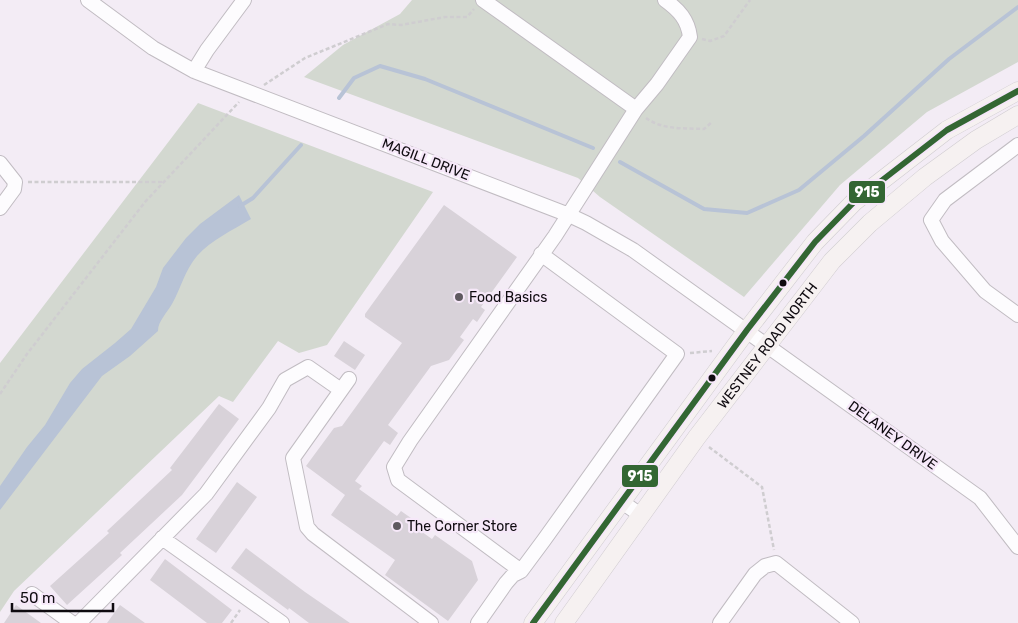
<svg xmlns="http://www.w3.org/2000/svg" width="1018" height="623" font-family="Rubik,sans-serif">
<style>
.green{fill:#d3d8d0}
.water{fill:#b8c3d6}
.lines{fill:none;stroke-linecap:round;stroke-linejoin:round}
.stream{stroke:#b8c3d6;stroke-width:4}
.building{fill:#d8d2d9}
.minor-casing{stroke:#c1bcc2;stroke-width:16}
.major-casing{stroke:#d0ccd0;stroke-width:19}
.path{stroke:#cfcdd0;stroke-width:2.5;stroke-dasharray:4 2.5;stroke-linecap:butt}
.minor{stroke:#fdfcfe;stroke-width:14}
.major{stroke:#f6f1f1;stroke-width:18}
.bus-1-casing{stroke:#f6e8f9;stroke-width:10}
.bus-1{stroke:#363;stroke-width:6}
.bus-dot{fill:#0f0b10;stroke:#f6e8f9;stroke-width:2}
.poi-dot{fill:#5f5a60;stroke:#f6e8f9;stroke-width:2}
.labels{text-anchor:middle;stroke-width:4.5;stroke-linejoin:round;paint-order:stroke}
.street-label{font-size:14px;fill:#0f0b10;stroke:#f6e8f9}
.poi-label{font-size:14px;fill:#0f0b10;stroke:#f6e8f9;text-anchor:start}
.line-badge{stroke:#f6e8f9;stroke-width:2}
.badge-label{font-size:14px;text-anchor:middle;font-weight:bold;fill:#fff}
</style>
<rect width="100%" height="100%" fill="#f3ecf5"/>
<path class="green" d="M412 0H1018V62L927 112 840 185 744 297 600 197 578 178 304 77 343 45 400 14Z
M198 103 433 192 327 345 299 353 278 341 233 402 219 396 14 591 0 612V363Z"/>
<path class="water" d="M239 195 251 219C233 230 211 240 197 256 185 270 181 288 172 304 167 313 158 321 158 331L130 356 102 376 0 510V486L27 447 45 425 70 383 82 369 115 343 131 329 156 287 163 268 186 238 200 224Z"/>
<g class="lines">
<path class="stream" d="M339 98 354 78 380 66 425 79 593 148
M620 162 704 209 747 213 799 190 864 136 949 59 1018 7
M240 206 253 198 301 145"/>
</g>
<path class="building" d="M444 205 517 257 481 307 485 310 477 322 473 319 460 337 464 340 449 360 431 366 388 425 398 433 390 445 384 441 355 481 362 486 359 489 397 516 401 511 418 523 415 527 432 539 435 535 472 561 478 580 448 621 385 575 395 560 331 515 345 495 306 466 334 428 342 426 402 343 365 317V314Z
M344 341 365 355 355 370 334 356Z
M219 404 239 419 182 495 120 553 122 555 67 605 50 586 109 533 107 531 172 470 170 468Z
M237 482 257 497 216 553 196 539Z
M246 548 305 592 350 623H309L289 608 288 610 231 568Z
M165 559 232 610 222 623H207L150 580Z
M16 605 41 623H4Z
M120 605 145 623H107Z"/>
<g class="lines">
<defs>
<path id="minor" d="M88 0 153 48 194 71 569 215 586 223 633 250 980 498 1018 547
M483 0 636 109
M194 71 207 50 244 0
M1018 145 945 200 931 220 942 241 985 291 1018 315
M0 163 15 182 14 189 0 208
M349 379 293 458 307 527 313 534 431 623
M622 502 642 516
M162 538 282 623
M521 571 398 480 394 467 410 441 555 236 636 109 657 84 690 37C688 20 679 10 665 0
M32 594 72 623
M79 623 206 494 269 408 285 380 308 367 341 390
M478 623 506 583 513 575 521 571 544 540 677 354 541 254
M720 623 755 574 765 566 776 563 852 623"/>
<g id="major">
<path d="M533 623 747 330 815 242 854 202 947 130 1018 91"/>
<path id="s1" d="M564 623 697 437 832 261 870 223 925 177 976 140 1018 115"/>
</g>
</defs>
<use href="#minor" class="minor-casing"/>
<use href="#major" class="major-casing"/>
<path class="path" d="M702 39 710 41 724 36 750 0
M264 85 305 58 388 24 401 25 445 17H467L474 9
M646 118C662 130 685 128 704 129L712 122
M28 182H162
M690 353 712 351
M0 394 27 354 145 202 239 102
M709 447 762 487 774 550
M231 623 240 610"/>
<use href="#minor" class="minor"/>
<use href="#major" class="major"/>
<defs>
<path id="bus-1" d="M533 623 747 330 815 242 854 202 947 130 1018 91"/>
</defs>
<use href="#bus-1" class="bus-1-casing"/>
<use href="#bus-1" class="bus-1"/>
</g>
<g class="bus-dot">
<circle cx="783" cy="283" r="4.5"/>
<circle cx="712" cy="378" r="4.5"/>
</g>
<g class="poi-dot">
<circle cx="459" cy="297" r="5"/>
<circle cx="397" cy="526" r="5"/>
</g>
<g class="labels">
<g class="street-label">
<text transform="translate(426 159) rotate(21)" y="5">MAGILL DRIVE</text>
<text dy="5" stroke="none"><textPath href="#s1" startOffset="344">WESTNEY ROAD NORTH</textPath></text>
<text transform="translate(893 435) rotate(36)" y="5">DELANEY DRIVE</text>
</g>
<g class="poi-label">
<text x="469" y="302">Food Basics</text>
<text x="407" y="531">The Corner Store</text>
</g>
</g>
<g class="line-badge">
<rect x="848" y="180" width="38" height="24" rx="5" fill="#363"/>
<rect x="621" y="464" width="38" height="24" rx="5" fill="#363"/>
</g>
<g class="badge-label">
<text x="867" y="197">915</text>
<text x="640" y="481">915</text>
</g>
<path d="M12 603v8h101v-8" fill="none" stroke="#0f0b10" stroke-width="2.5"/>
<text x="20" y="603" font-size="15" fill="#0f0b10" stroke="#f6e8f9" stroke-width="4" paint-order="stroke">50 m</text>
</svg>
